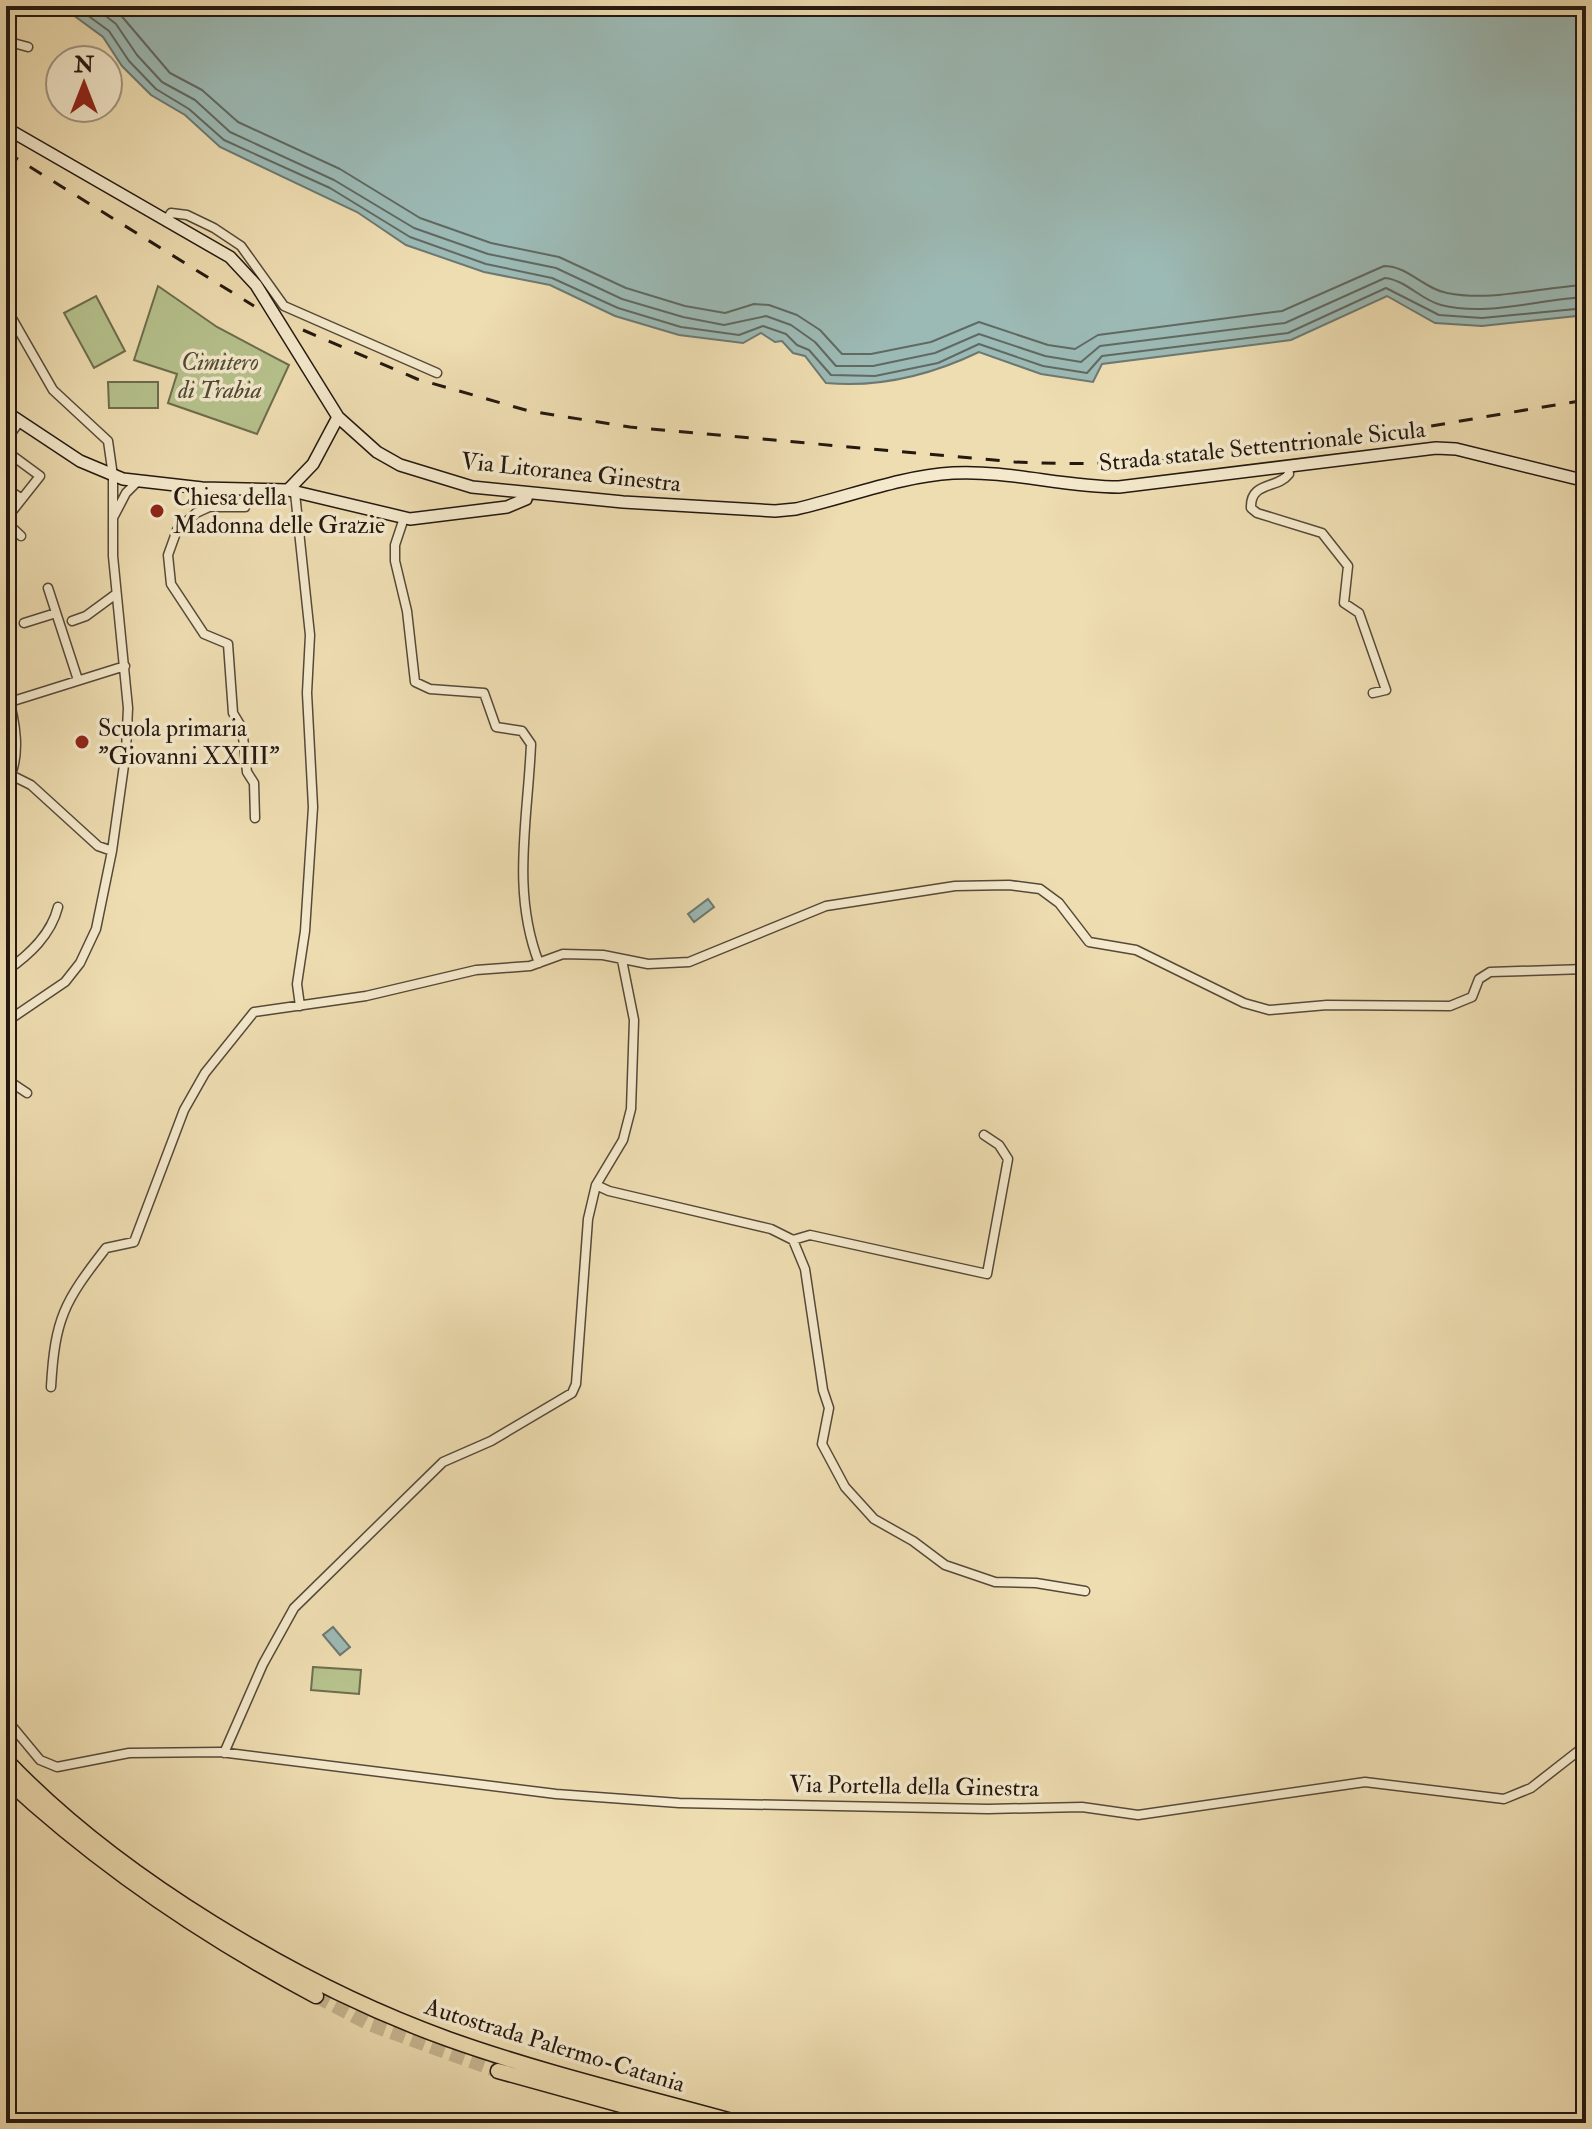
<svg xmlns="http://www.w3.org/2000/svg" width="1592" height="2129" font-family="'IM FELL Double Pica',serif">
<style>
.green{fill:#b6c28d;stroke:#6d6d4e;stroke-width:2}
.water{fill:#9cbab5;stroke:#6c7973;stroke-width:2}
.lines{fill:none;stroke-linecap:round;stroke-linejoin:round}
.shore{stroke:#606962;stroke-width:2}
.highway-tunnel{stroke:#c6b691;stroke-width:14;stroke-dasharray:14 7;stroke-linecap:butt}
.street-casing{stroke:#564938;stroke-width:11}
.secondary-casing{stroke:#241810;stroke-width:14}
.highway-casing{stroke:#241810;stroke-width:17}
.street{stroke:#f4e9cc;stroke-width:8}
.secondary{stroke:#f4e9cc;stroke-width:11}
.highway{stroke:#eeddb1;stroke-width:14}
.rail{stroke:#241810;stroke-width:3;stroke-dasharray:14 14;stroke-linecap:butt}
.poi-dot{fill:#8f2418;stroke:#f4e9cc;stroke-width:3}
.labels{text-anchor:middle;stroke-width:7;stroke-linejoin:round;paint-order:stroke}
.park-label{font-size:24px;font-style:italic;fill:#504b36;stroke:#f4e9cc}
.street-label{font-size:24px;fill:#241810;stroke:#f4e9cc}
.poi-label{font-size:24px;fill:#241810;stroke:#f4e9cc;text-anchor:start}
</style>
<rect width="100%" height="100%" fill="#eeddb1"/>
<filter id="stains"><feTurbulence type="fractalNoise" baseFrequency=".0025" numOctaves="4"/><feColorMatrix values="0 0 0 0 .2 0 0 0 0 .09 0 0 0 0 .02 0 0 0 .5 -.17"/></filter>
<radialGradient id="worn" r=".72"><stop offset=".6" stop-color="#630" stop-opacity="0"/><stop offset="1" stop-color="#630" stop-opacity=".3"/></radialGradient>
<path class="green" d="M158 286 217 327 289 365 257 434 168 403 177 374 134 360Z
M96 296 125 351 94 368 64 313Z
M158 382V408H109L108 382Z
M313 1667 361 1670 359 1694 311 1690Z"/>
<path class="water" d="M49 6H1586V315L1482 326 1435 323 1387 296 1291 340 1102 364 1093 382 1041 374 979 352C931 375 880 388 826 383L805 356 793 353 782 341 775 342 761 333 743 343 679 335 615 316 550 285 484 272 406 245 357 212 220 147 185 115 151 95 122 66 103 37 69 12Z
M708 899 714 907 694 922 688 914Z
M333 1627 350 1647 340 1655 323 1635Z"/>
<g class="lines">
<path class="shore" d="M75 6 109 31 129 61 156 89 189 109 224 140 330 188 410 237 486 264 552 278 618 308 681 327 739 335 763 326 786 334 797 345 809 350 831 375 875 376 938 363 979 344 1043 366 1087 373 1102 356 1288 333 1386 288 1439 315 1482 318 1586 308
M93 6 116 24 137 55 162 82 195 100 230 132 334 180 414 228 488 254 556 268 622 299 683 317 724 325 766 316 791 325 815 342 836 366H873L935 353 979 334 1045 356 1081 362 1100 346 1285 323 1385 278C1406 280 1421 300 1441 305 1487 317 1540 299 1586 297
M113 6 170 73 202 90 238 122 340 169 420 218 491 243 559 257 626 288 685 306 725 313 754 304 769 305 797 315 820 330 842 354H871L931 342 979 322 1048 345 1075 349 1098 335 1282 311 1384 266C1408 266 1424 289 1447 293 1492 302 1540 287 1586 285"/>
<path class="highway-tunnel" d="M316 1996 369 2024 498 2071"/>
<defs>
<path id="street" d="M6 41 28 47
M167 219 171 213 187 215 214 228 241 246 284 306 437 373
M6 308 53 390 108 441 113 476V556L128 708 126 751 112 851 96 929 80 963 65 982 6 1022
M6 440 20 421
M6 451 40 476 6 519
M1288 466 1289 474C1278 489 1250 481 1251 508L1257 513 1322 533 1348 566 1344 603 1359 613 1386 690 1373 693
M6 488 22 499
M248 490 245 507H209L196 513 177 530 168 555 171 584 204 634 228 644 233 713 242 728 247 772 254 783 255 818
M295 493 310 635 307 693 313 807 305 931 297 984 300 1006
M114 516 126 493 138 481
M404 518 395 545V561L407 611 415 682 430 689 484 693 496 727 522 731 531 744C528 819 511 891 539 963
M6 522 21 536
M48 588 78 680
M72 621 86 616 116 594
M24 623 56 613
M6 690C15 719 23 757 6 784
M10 702 125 666
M11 775 31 785 98 846 112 851
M6 971C29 955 51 935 58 907
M6 1079 27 1093
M596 1185 609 1191 771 1229 793 1240 810 1235 987 1274 1008 1159 999 1145 984 1135
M793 1240 805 1269 823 1390 829 1408 822 1444 845 1487 874 1519 913 1541 945 1565 995 1582 1036 1583 1085 1591
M51 1387C55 1318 64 1302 106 1248L134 1242 184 1110 205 1073 254 1012 366 996 476 970 530 966 563 954 603 955 648 964 689 962 826 906 955 886 1009 885 1040 889 1059 903 1089 942 1136 950 1244 1003 1269 1010 1327 1005 1450 1006 1472 997 1479 979 1490 972 1586 969
M6 1719 40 1760 57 1767 129 1753 220 1752 556 1794 679 1803 988 1809 1082 1807 1138 1815 1365 1782 1504 1799 1531 1788 1586 1745
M224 1753 263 1664 294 1608 443 1462 491 1441 572 1393 576 1384 588 1219 596 1185 623 1140 631 1109 634 1020 622 960"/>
<path id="secondary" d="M6 128 230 257 256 285 338 417 377 452 400 465 472 487 623 502 775 511 796 509C848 497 901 476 953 473 1008 470 1064 487 1119 487L1436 448 1456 449 1586 481
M6 412 80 461 123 479 202 488 288 490 410 519 507 507 526 499 527 493
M288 490 313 464 338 417"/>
<path id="highway" d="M6 1760C116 1876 298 1985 448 2039 543 2073 642 2096 739 2123
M6 1779C100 1866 203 1936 316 1996
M498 2071 686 2123"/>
</defs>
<use href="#street" class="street-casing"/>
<use href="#secondary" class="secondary-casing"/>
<use href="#highway" class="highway-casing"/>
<use href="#street" class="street"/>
<use href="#secondary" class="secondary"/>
<use href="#highway" class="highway"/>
<path class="rail" d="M6 152 254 306
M303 330 417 379 529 411 630 427 1015 462C1207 472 1398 430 1586 400"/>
</g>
<g class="poi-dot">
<circle cx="157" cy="511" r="8"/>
<circle cx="82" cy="742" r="8"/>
</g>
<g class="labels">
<g class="park-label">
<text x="220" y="370">Cimitero<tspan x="220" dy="28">di Trabia</tspan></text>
</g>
<g class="street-label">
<text transform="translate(1262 446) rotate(-6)" y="8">Strada statale Settentrionale Sicula</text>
<text transform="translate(571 472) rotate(6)" y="8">Via Litoranea Ginestra</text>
<text transform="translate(914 1786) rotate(1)" y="8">Via Portella della Ginestra</text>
<text transform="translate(555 2045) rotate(17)" y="8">Autostrada Palermo-Catania</text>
</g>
<g class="poi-label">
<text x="173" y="505">Chiesa della<tspan x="173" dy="28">Madonna delle Grazie</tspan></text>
<text x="98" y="736">Scuola primaria<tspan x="98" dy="28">"Giovanni XXIII"</tspan></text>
</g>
</g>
<rect width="1592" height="2129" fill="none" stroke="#eeddb1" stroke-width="32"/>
<rect x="8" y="8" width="1576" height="2113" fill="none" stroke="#241810" stroke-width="4"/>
<rect x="16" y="16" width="1560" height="2097" fill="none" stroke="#241810" stroke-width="2"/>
<g transform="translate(84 84)"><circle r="38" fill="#f4e9cc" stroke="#a19581" stroke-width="2"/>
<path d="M0-6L14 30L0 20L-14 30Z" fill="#8f2418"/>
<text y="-12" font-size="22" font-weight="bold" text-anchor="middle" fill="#241810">N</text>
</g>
<rect width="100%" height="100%" filter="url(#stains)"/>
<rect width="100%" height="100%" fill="url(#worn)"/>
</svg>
